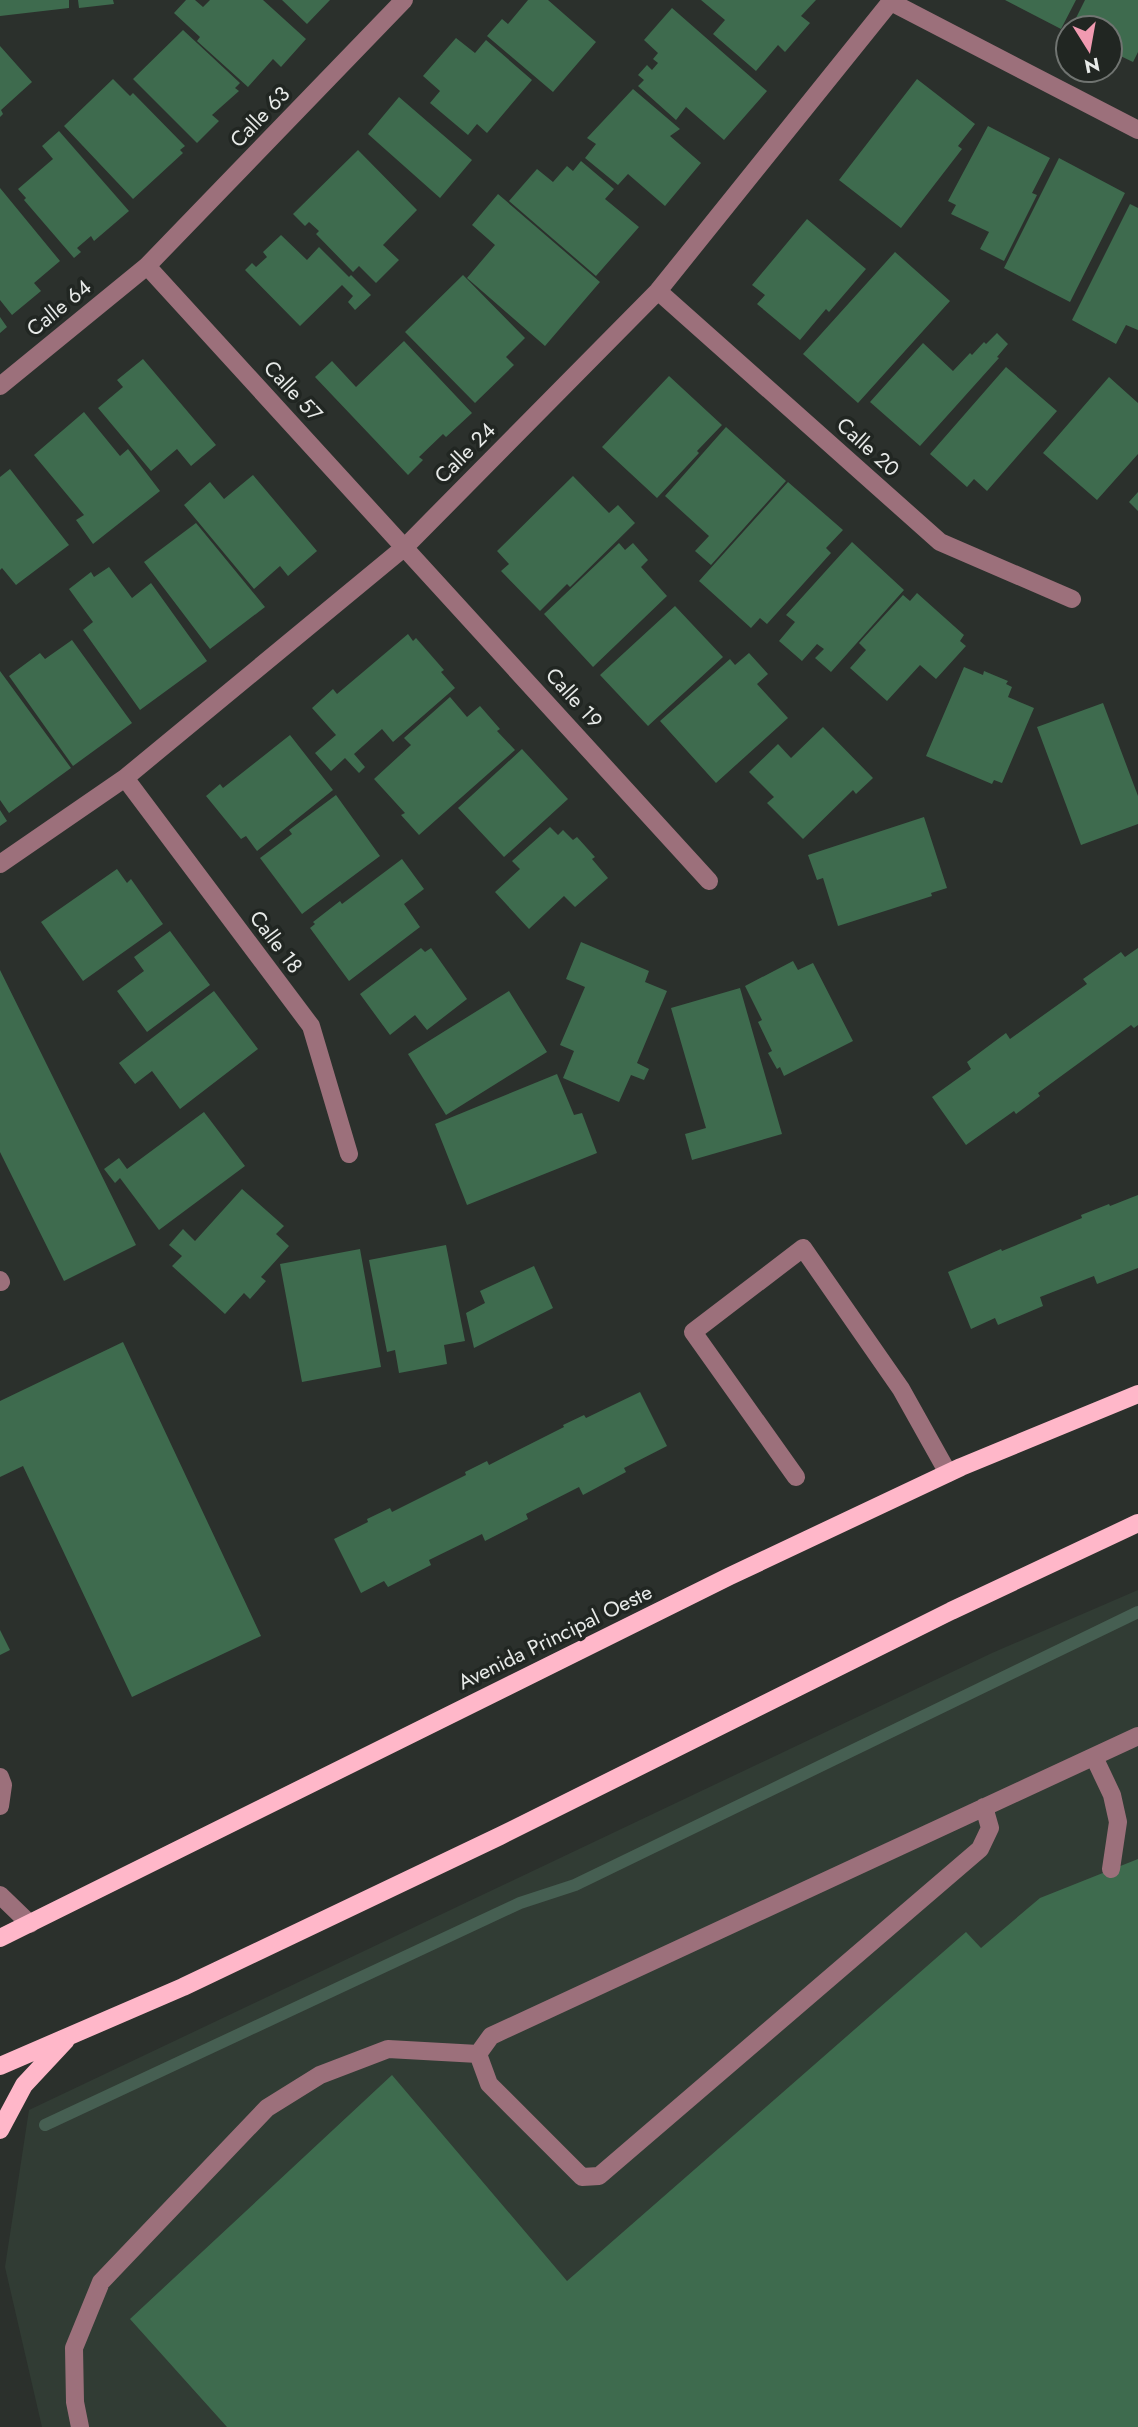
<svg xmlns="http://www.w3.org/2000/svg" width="1138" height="2427" font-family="Jost,sans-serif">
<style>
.built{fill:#313c34}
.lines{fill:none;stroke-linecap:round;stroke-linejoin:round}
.stream{stroke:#465f52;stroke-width:12}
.building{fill:#3e6b4e}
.minor{stroke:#9c707b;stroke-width:18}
.major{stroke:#ffb7c9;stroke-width:18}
.labels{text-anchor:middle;stroke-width:7;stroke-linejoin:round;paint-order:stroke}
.street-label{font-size:21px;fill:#e7eae8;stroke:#212622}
</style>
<rect width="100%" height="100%" fill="#2b302c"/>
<path class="built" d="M1138 1590V2427H42L5 2267 29 2110 992 1653Z"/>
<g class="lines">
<path class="stream" d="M45 2125 520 1903 575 1885 1138 1612"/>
</g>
<path class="building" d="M0 0H69V8L0 16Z
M78 0H113L114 4 79 8Z
M186 0H195L203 7 210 0H263L306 39 281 67 273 59 248 87 197 41 200 37 174 13Z
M282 0H330L307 24Z
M528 0H548L596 42 553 92 487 36 502 19 508 24Z
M701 0H816L801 16 810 23 785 52 778 45 756 71 713 34 725 20Z
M1005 0H1076L1061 29Z
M1085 0H1138V52L1133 62 1110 51V28H1071Z
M672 8 767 91 724 140 686 107 676 120 638 86 644 80 638 75 647 65 652 70 658 63 653 59 658 53 644 40Z
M183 30 240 83 235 88 239 91 212 115 219 121 197 143 133 79Z
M456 38 475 53 486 40 532 80 487 133 477 124 468 135 430 103 440 91 423 76Z
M0 46 32 82 1 110 3 114 0 117Z
M113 79 130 96 133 93 185 146 180 150 183 153 133 199 64 126Z
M917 79 975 124 958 146 962 149 901 228 839 180Z
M633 89 680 129 670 136 701 163 665 206 628 174 618 185 585 158 596 144 587 138Z
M399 97 472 160 440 198 368 134Z
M988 126 1050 158 1032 193 1037 195 1004 261 980 249 989 232 951 214 956 205 948 201Z
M59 131 129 211 94 241 91 236 77 248 81 252 74 258 24 200 26 198 18 189 53 159 42 146Z
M358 150 417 210 383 245 399 260 376 283 359 266 353 272 316 234 319 231 309 222 305 226 293 214Z
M1059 158 1125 193 1070 302 1004 268Z
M581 161 614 189 605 199 639 227 596 276 509 201 537 169 553 182 567 166 573 171Z
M0 188 60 261 34 283 41 291 12 315 0 300Z
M498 194 600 282 545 346 467 278 495 245 472 225Z
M1130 204 1138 208V330L1126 325 1116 344 1072 320Z
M807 219 866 269 829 312 826 309 800 340 757 304 765 295 752 285Z
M281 235 307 260 319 247 349 277 351 275 371 295 355 310 348 302 353 296 342 285 300 326 245 270 252 263 256 267 267 257 263 252Z
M895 252 950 301 858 403 803 354Z
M463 275 525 338 506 357 514 365 475 403 405 332Z
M0 317 7 327 0 333Z
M997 333 1008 344 997 357 999 358 920 446 870 402 923 343 953 371 970 353 972 355 984 342 986 344Z
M404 341 472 413 446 437 443 434 419 457 423 460 408 475 315 377 332 361 356 387Z
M143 359 216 445 191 466 177 449 151 471 98 408 123 387 117 380Z
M1006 367 1057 411 987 491 974 479 967 487 930 454Z
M669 376 722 425 697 451 699 453 657 498 602 447Z
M1109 377 1138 403V454L1097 500 1043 453Z
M84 412 120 456 128 449 160 491 93 544 76 520 84 515 34 455Z
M726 427 786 481 711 565 695 551 709 536 665 496Z
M10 469 69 545 16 585 2 568 0 570V477Z
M253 475 317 551 288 576 280 566 254 589 184 505 210 482 224 499Z
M573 476 609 513 618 505 635 523 570 587 567 584 540 611 501 571 509 564 497 551Z
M788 482 843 530 826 548 831 553 767 624 760 618 751 628 699 581Z
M1138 492V511L1129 502Z
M196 523 265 607 210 649 144 562Z
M852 542 904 590 831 672 815 658 824 649 817 644 802 661 779 641 795 622 786 615Z
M619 543 625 550 633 543 648 560 641 567 667 596 593 667 544 614Z
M109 567 132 598 151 583 207 661 140 710 83 630 93 622 69 589 91 572 94 577Z
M917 593 964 635 960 641 966 646 936 679 920 665 887 701 850 668 866 650 859 643 903 595 910 601Z
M675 606 723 657 648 726 600 675Z
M408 634 413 641 416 638 444 670 441 672 455 688 393 742 382 729 354 754 365 767 359 773 345 758 331 771 315 753 336 735 312 708 333 689 337 694Z
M72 640 132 723 73 766 9 676 40 653 45 659Z
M749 653 768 674 757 684 788 718 716 783 660 721 730 659 735 665Z
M964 667 983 675 984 671 1008 681 1006 684 1012 687 1008 697 1034 708 1002 783 994 780 992 784 926 756Z
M0 671 71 768 9 813 0 800Z
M450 697 467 717 480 706 500 729 497 731 515 750 419 835 401 815 405 813 374 779 411 745 404 738Z
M1103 703 1138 796V824L1081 845 1037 727Z
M823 727 873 778 856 794 853 790 803 839 767 803 774 797 749 772 778 744 791 758Z
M290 735 333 790 257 851 246 836 241 839 206 796 220 784 223 788Z
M522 749 568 799 504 857 458 808Z
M336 795 380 856 302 914 260 858 292 834 289 830Z
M0 810 7 821 0 826Z
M924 817 947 888 931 893 932 896 838 926 823 878 817 880 808 855Z
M550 827 558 835 563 830 573 840 577 837 595 857 592 859 608 878 575 907 564 896 529 929 495 892 520 869 512 861Z
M402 859 424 889 404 904 420 927 349 981 310 928 315 924 313 922 340 901 342 904Z
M117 869 127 883 131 879 163 924 83 981 41 922Z
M170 931 210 985 147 1032 117 991 144 971 134 957Z
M581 942 649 971 645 982 667 991 637 1063 649 1069 644 1080 631 1075 619 1102 563 1078 574 1051 560 1045 585 987 566 979Z
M421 948 425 952 431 948 467 999 427 1030 415 1015 390 1035 360 994Z
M1138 948V1025L1134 1028 1131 1025 1038 1093 1040 1096 1016 1114 1014 1111 966 1145 932 1097 971 1069 967 1062 1006 1033 1010 1039 1087 984 1083 979 1121 952 1125 957Z
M793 961 798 970 813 963 853 1041 784 1076 780 1067 777 1069 768 1053 772 1051 758 1022 762 1020 745 986Z
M0 970 136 1245 64 1281 0 1152Z
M740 988 782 1134 692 1160 685 1134 706 1128 671 1008Z
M214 991 258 1049 180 1109 152 1071 135 1084 119 1063Z
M509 991 547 1052 446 1115 408 1054Z
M557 1074 574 1115 582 1113 597 1153 467 1205 435 1124Z
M204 1112 245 1166 159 1230 120 1178 115 1183 104 1169 119 1158 127 1169Z
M242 1189 284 1226 276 1234 289 1246 261 1277 266 1281 250 1299 244 1293 225 1314 172 1266 182 1256 169 1245 183 1229 195 1241Z
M1138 1195V1268L1097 1284 1094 1276 1040 1297 1043 1306 998 1325 995 1318 971 1329 948 1272 1001 1249 1002 1251 1082 1218 1081 1215 1109 1204 1110 1206Z
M446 1245 465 1341 444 1345 447 1364 399 1373 395 1350 387 1352 369 1260Z
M360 1249 381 1367 302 1382 280 1264Z
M534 1266 553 1308 474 1348 466 1313 485 1303 480 1291Z
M123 1342 261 1636 132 1697 23 1466 0 1477V1401Z
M640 1392 667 1446 624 1468 626 1472 583 1495 579 1487 526 1514 528 1519 485 1541 482 1534 429 1560 431 1565 388 1587 384 1581 361 1593 334 1539 368 1522 367 1519 390 1508 392 1512 466 1475 465 1472 487 1461 489 1465 564 1427 563 1425 584 1415 586 1418Z
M0 1630 10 1650 0 1655Z
M1138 1859V2427H227L130 2319 392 2075 567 2281 966 1932 981 1948 1040 1898Z"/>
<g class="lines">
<path class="minor" d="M891 2 1138 130
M147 266 709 881
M658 291 940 542 1072 599
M0 386 147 266 404 0
M125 778 311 1026 349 1154
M0 864 125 778 406 546 658 291 892 0
M0 1280 1 1282
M796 1477 693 1332 803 1248 901 1389 948 1473
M1094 1757 1112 1795 1118 1822 1111 1869
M0 1777 3 1785 0 1806
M984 1807 990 1828 980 1849 599 2176 582 2177 489 2084 478 2054 491 2036 1138 1736
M0 1895 30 1924
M80 2427 75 2402 74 2348 101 2282 267 2108 320 2075 388 2049 478 2054"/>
<path class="major" d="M0 1938 730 1576 961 1467 1138 1394
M0 2066 183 1987 500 1836 951 1611 1138 1523
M0 2130 24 2085 66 2040"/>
</g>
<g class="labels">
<g class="street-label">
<text transform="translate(260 117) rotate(-46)" y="7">Calle 63</text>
<text transform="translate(59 308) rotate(-39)" y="7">Calle 64</text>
<text transform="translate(293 391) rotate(47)" y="7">Calle 57</text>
<text transform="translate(868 447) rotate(42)" y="7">Calle 20</text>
<text transform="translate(465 453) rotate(-45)" y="7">Calle 24</text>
<text transform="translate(574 698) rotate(48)" y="7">Calle 19</text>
<text transform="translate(276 942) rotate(53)" y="7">Calle 18</text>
<text transform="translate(555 1637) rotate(-26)" y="7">Avenida Principal Oeste</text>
</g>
</g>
<g transform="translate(1089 49) rotate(169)"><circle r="33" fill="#212622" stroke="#707471" stroke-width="2"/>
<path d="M0-5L12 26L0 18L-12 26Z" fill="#f19ab1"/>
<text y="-10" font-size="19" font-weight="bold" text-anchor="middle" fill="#e7eae8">N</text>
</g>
</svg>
